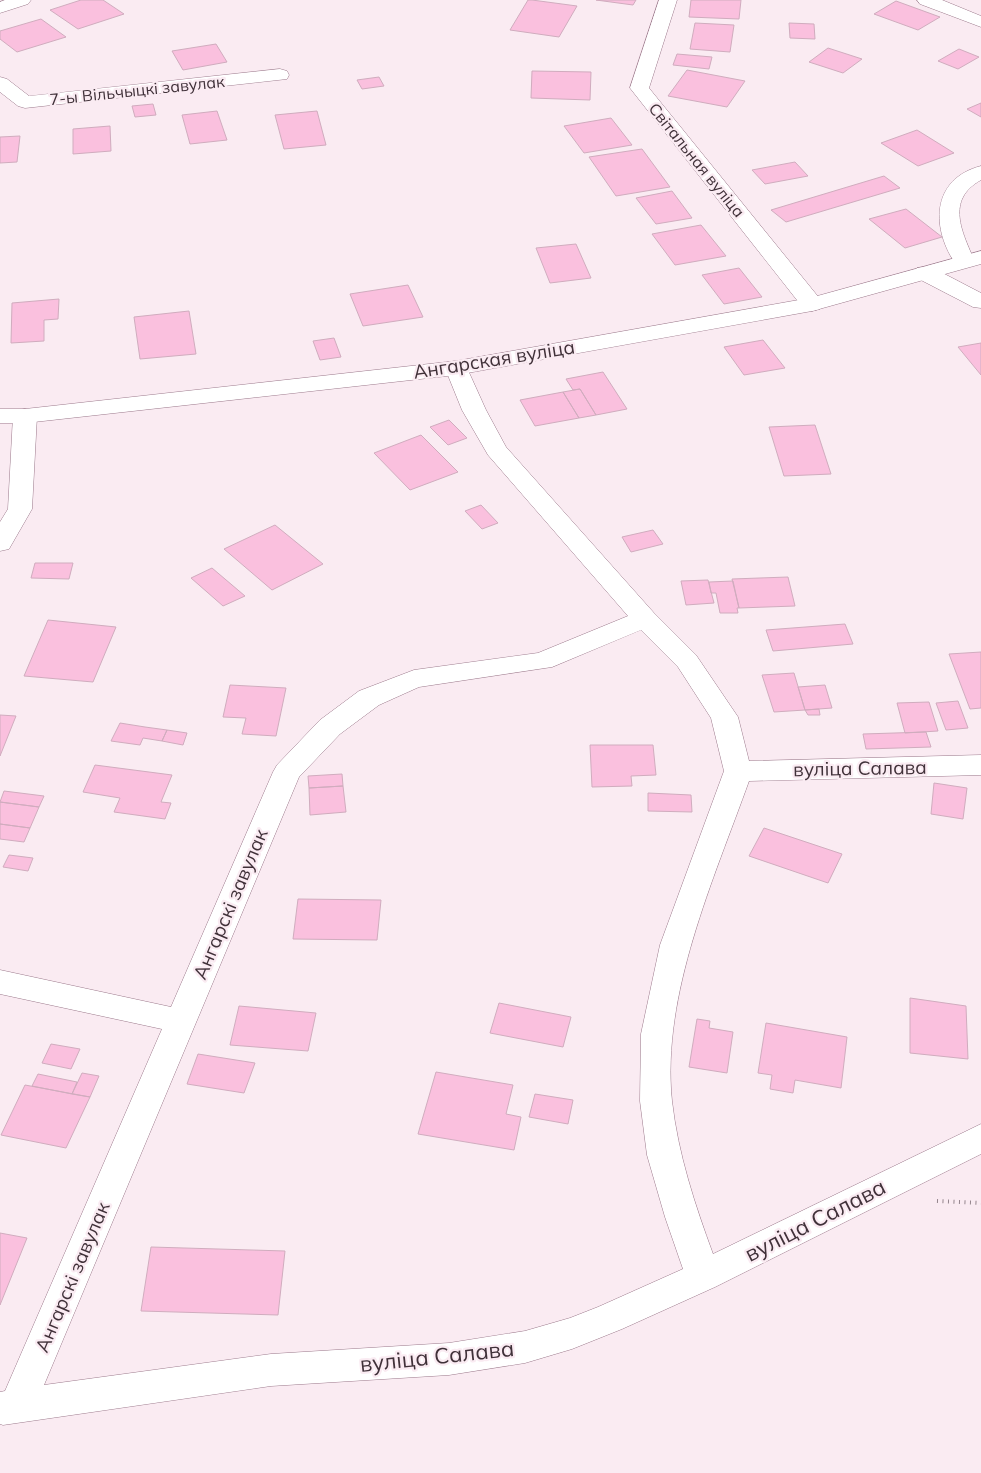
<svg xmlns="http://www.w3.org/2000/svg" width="981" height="1473" font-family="Mulish,sans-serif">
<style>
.building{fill:#fac0de;stroke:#d0acbe}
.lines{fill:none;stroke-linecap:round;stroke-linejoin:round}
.minor-casing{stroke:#9c7a8c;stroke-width:1}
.tertiary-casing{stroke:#9c7a8c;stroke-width:1}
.path{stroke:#94858d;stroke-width:4;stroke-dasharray:1 4.5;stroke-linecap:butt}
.minor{fill:#fff;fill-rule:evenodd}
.tertiary{fill:#fff;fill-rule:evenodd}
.labels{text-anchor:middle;stroke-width:4.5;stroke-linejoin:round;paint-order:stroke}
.far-street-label{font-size:16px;fill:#403139;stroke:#faebf2}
.street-label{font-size:19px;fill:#403139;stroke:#faebf2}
.near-street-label{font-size:22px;fill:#403139;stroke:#faebf2}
</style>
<rect width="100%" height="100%" fill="#faebf2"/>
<path class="building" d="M81 0H103L124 14 78 29 50 10Z
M528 0H532L577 6 559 37 510 30Z
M596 0H636L633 5Z
M691 0H741L739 19 689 17Z
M896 1 940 17 918 30 874 14Z
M41 19 66 37 17 52 0 39V31Z
M695 23 734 25 730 52 690 49Z
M789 23 814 24 815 39 790 38Z
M216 44 227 62 183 70 172 51Z
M828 48 862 59 843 73 809 62Z
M959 49 979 57 958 69 938 61Z
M677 54 712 57 709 69 673 65Z
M687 70 745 81 727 107 668 96Z
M532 71 591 72 590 100 531 98Z
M379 77 384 86 362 89 357 80Z
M981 103V117L967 109Z
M153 104 156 115 135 117 132 106Z
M217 111 227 140 190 144 182 115Z
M317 111 326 145 284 149 275 115Z
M611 118 632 145 584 153 564 126Z
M110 126 111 151 73 154V129Z
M917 130 954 153 918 166 881 143Z
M20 136 17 162 0 163V137Z
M642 149 670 187 616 196 589 157Z
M795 162 808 176 765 184 752 170Z
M884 176 900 188 786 222 771 210Z
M672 191 692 218 656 224 636 198Z
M906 209 942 237 905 248 869 219Z
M701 225 726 256 675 265 652 234Z
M576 244 591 278 550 283 536 248Z
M739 268 762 297 724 304 702 275Z
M408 285 423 317 363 326 350 294Z
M59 299 58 319 44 320V341L11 343 12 303Z
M189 311 196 354 140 359 134 317Z
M334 338 341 357 320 360 313 341Z
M763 340 785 368 744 375 724 347Z
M981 343V375L958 347Z
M603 372 627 409 596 415 580 389 573 390 566 379Z
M580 389 596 415 579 418 563 392Z
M563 392 579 418 535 426 520 400Z
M449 420 467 438 448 445 430 427Z
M815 425 831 474 784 476 769 427Z
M421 435 458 472 410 490 374 453Z
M481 505 498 523 482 529 465 511Z
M275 525 323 564 272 590 224 549Z
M653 530 663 544 631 552 622 537Z
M35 563H73L69 579 31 578Z
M212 568 245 596 223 606 191 578Z
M788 577 795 606 739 608 732 579Z
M708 580 714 603 686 605 681 581Z
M733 581 739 608H737L738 613H720L716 593H711L709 582Z
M48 620 116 627 93 682 24 676Z
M845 624 853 644 773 651 766 630Z
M981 652V708L970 709 949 654Z
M794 673 805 710 774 712 762 675Z
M230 685 286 688 276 736 242 734 246 718 223 717Z
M825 685 832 708 805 710 798 687Z
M958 701 968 728 946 730 936 703Z
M929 702 938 731 905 733 897 703Z
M819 709 820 715H808L805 710Z
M0 715 16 716 0 756Z
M120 723 145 727 167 730 162 741 143 738 140 745 111 741Z
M167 730 187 733 183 745 162 741Z
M926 732 931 747 866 749 863 734Z
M590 745H653L656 775 631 776 632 786 592 787Z
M95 765 172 775 161 802 171 803 165 819 114 812 120 798 83 792Z
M342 774 343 786 309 788 308 776Z
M934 783 967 788 963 819 931 814Z
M343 786 346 812 310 815 309 788Z
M4 791 44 796 39 807 0 802Z
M648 793 691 795 692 812 648 811Z
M0 802 39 807 30 828 0 824Z
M0 824 30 828 24 842 0 839Z
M764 828 842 854 828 883 749 856Z
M9 855 33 858 28 871 3 867Z
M298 899 381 900 377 940 293 939Z
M910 998 966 1006 968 1059 910 1053Z
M499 1003 571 1017 563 1047 490 1033Z
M239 1006 316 1013 308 1051 230 1045Z
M697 1019 710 1021 709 1028 733 1032 727 1073 689 1067Z
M766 1023 847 1037 841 1088 795 1080 793 1093 770 1089 772 1075 758 1073Z
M51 1044 80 1049 71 1069 42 1063Z
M198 1054 255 1063 244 1093 187 1084Z
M436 1072 513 1085 506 1114 521 1117 514 1150 418 1134Z
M82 1073 99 1076 90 1097 72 1094Z
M38 1074 77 1082 72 1094 32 1086Z
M25 1085 90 1097 66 1148 1 1135Z
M535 1094 573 1100 568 1124 529 1117Z
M0 1233 27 1238 0 1305Z
M151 1247 285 1251 278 1315 141 1311Z"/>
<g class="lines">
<defs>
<path id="minor" d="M5 0H31L28 4 0 13V2Z
M659 0H677L649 88 820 299 823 304 820 309 812 311 804 309 630 88Z
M917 0H942L981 16V27L920 4Z
M280 69 287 71 289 75 287 79 25 108 18 106 0 92V77L7 79 29 96Z
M981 166V180C945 200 962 232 975 262L971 266 964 268 957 266C931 230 930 179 981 166Z
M925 267 933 268 981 293V308L973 307 917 278 914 273 917 268Z
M456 361 464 363 467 368 486 410 506 447 654 613 696 655 738 717 749 761 981 755V775L749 781C714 879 661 995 672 1101 678 1154 695 1205 713 1254L981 1124V1154L715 1287 622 1329 572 1349 525 1363 449 1375 271 1386 3 1425 0 1424V1392L5 1391 162 1029 0 994V970L171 1007 273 772 277 765 320 720 359 691 414 670 538 653 628 616 488 455 462 410 445 368 448 363ZM641 630 678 667 711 718 724 771 660 945 641 1034 640 1101 647 1155 665 1217 683 1269 598 1307 570 1318 525 1331 449 1343 271 1354 44 1385 299 777 340 734 379 705 419 687 552 667Z
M25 409 33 411 37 416 32 509 9 549 0 551V522L8 509 13 416 17 411Z"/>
<path id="tertiary" d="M981 251V264L812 311 456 375 25 423H0V409H25L456 361 810 298Z"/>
</defs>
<use href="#minor" class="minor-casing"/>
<use href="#tertiary" class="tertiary-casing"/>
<path class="path" d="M937 1201 981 1203"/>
<use href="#minor" class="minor"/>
<use href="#tertiary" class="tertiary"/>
</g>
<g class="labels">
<g class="far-street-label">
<text transform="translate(137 90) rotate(-6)" y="6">7-ы Вільчыцкі завулак</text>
<text transform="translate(697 160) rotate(51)" y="6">Світальная вуліца</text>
</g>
<g class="street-label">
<text transform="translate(494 359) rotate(-9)" y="7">Ангарская вуліца</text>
<text transform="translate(860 768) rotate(-1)" y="7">вуліца Салава</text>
<text transform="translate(230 904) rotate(-67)" y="7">Ангарскі завулак</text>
<text transform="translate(72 1277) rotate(-67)" y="7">Ангарскі завулак</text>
</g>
<g class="near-street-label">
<text transform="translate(815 1220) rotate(-27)" y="8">вуліца Салава</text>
<text transform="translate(437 1356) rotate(-6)" y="8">вуліца Салава</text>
</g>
</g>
</svg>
